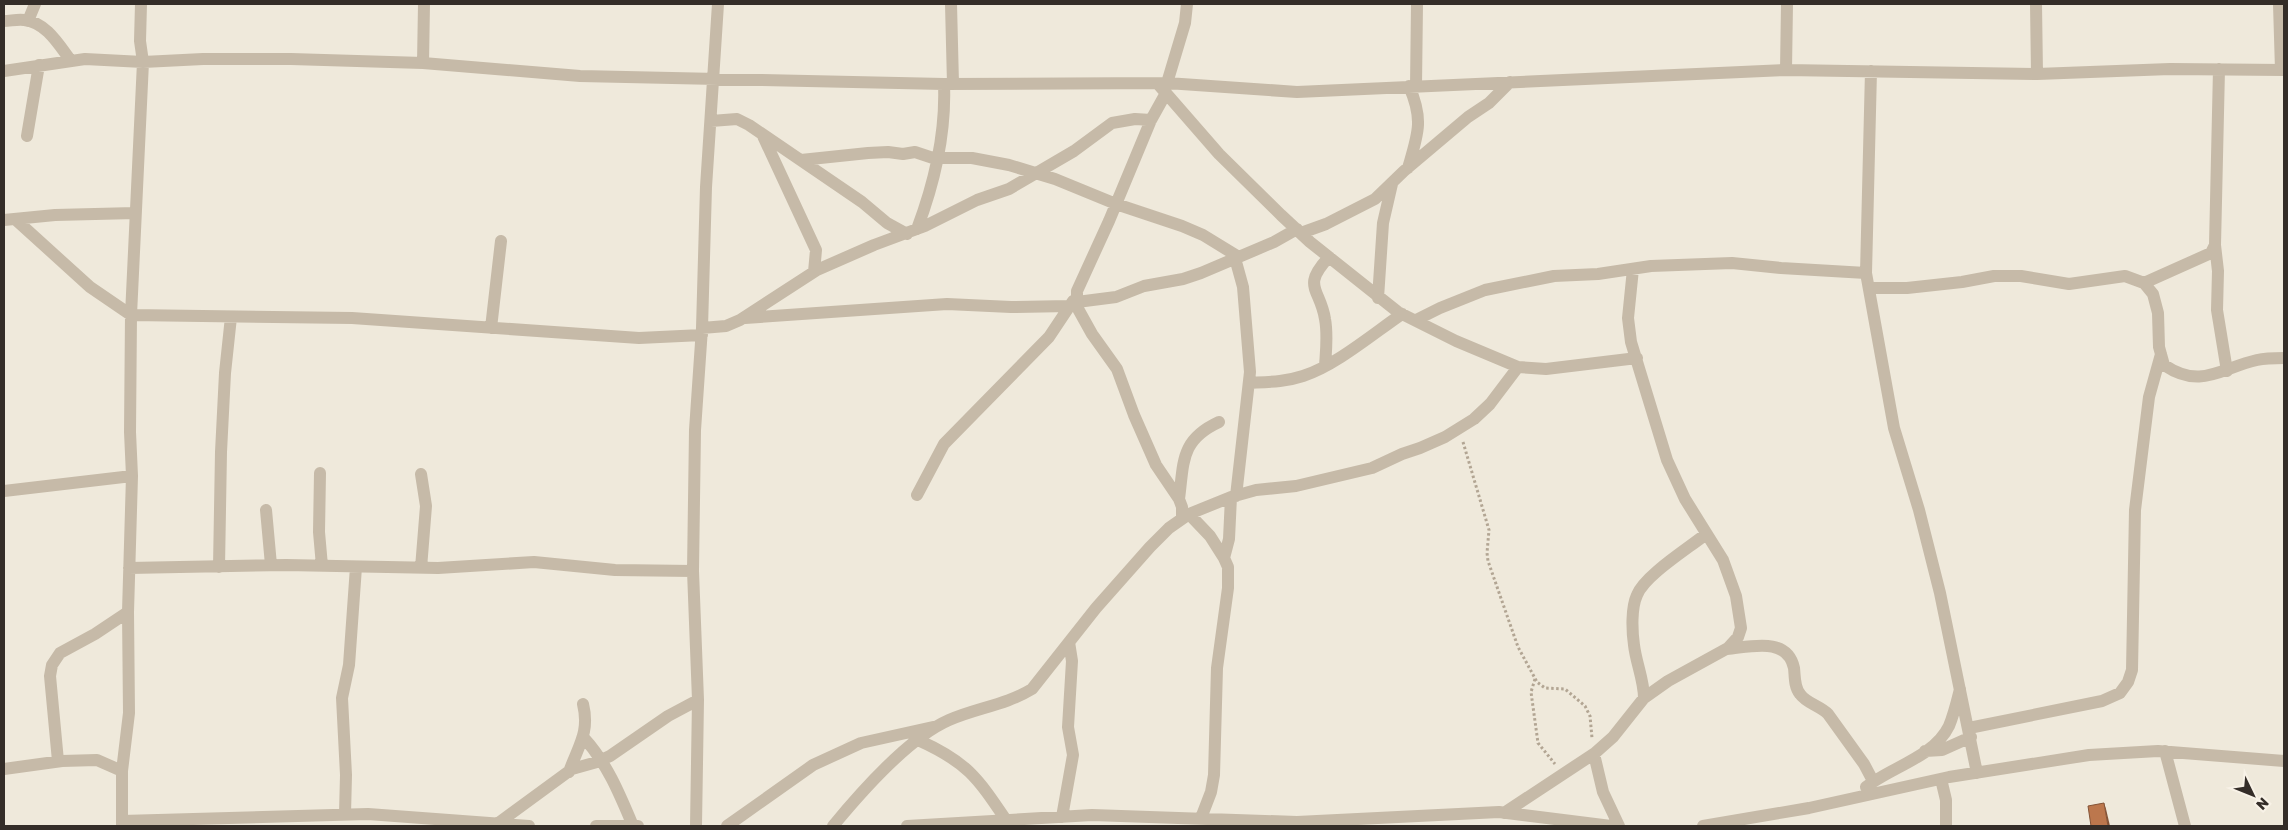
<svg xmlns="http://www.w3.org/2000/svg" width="2288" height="830" font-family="'Golos Text',sans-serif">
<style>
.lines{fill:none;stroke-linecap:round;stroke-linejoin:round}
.path{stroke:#b2a593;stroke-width:3;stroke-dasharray:2.5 2.5;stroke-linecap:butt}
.minor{stroke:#c6baa8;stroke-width:12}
.shaded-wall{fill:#845336}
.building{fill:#bc774d;stroke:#845336}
</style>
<rect width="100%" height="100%" fill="#efe9db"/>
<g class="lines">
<path class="path" d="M1463 442 1489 530 1487 553 1488 561 1518 647 1537 682 1545 688 1565 689 1585 706 1590 716 1592 738
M1535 679 1531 692 1538 743 1555 764"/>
<path class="minor" d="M951 4 953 84
M2036 4 2037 74
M2279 4 2281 70
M4 21C10 21 18 19 24 20 46 22 59 45 71 61
M28 21 35 4
M423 63 424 4
M1786 70 1787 4
M4 71 85 59 143 62 203 59H291L423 63 580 76 944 84 1167 83 1297 92 1786 70 2037 74 2170 69 2284 70
M1871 71 1866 273 1894 428 1919 510 1940 593 1977 773
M1167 83 1185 23 1187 4
M1158 84 1219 154 1281 215 1310 242 1398 312 1456 341 1518 367 1546 369 1637 358
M1416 86 1417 4
M1166 93 1151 120 1109 221 1077 291V307L1092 334 1117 369 1134 415 1156 465 1179 499 1182 507V518
M711 121 737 119 749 125 862 202 887 223 907 234
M27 136 39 65
M763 136 816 250 814 272
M801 160 868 153 888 152 903 154 915 152 933 158H972L1009 165 1055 179 1116 204 1182 226 1203 235 1239 257
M1408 168C1418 134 1424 120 1409 86
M15 219 90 287 131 315 352 318 639 338 702 335
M4 220 55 215 135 213
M917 229C934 184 946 133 944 84
M1301 233 1326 224 1375 199 1404 171 1468 117 1489 103 1510 82
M2215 245 2218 271 2217 310 2227 371
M1235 258 1243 287 1250 372 1236 496
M2144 283 2211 253 2215 245 2219 69
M1869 288H1907L1962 282 1994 276H2021L2069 284 2125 276 2144 283 2153 294 2158 313 2159 347 2164 365C2201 390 2221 368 2257 360 2266 358 2275 358 2284 358
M1378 298 1383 223 1392 184
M1077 302 1116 297 1144 286 1183 279 1201 273 1274 242 1297 229
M745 318 947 304 1011 307 1069 306
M1416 320 1440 308 1485 290 1554 276 1598 274 1651 266 1732 263 1781 268 1866 273
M491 328 501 241
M702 328 726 326 740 320 817 270 874 245 925 226 977 200 1009 189 1074 151 1112 123 1135 119 1151 120
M1325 366C1326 350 1328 335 1325 319 1320 288 1301 287 1329 257
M1249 383C1267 382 1285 382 1303 376 1335 366 1374 333 1402 314
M320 473 319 532 322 566
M4 491 132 476
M917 495 944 444 1049 337 1073 301
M1179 499C1184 462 1180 440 1219 422
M266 510 271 565
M1189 514 1210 536 1224 558 1228 567V588L1217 668 1214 775 1211 792 1201 818
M1224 558 1229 539 1231 497
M219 567 221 452 225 373 231 317
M129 568 286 565 438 568 534 562 615 570 693 571
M421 568 426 506 421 474
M1727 649C1750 647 1787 636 1794 668 1795 676 1794 687 1800 694 1806 703 1820 706 1828 714L1864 764 1873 781
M1644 698C1644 680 1636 663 1634 645 1632 631 1631 608 1637 595 1645 575 1689 548 1706 534
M1969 728 2102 701 2120 693 2128 682 2132 670 2135 510 2149 397 2161 354
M584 738C607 763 620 795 633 826
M918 740C967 762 977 777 1006 820
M1925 751 1942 750 1971 737
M2165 751 2185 826
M1594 754 1603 792 1619 826
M58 761 50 676 52 665 60 653 95 634 128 612
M4 769 62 761 97 760 122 771
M569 772C578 746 590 733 583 704
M1941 779 1946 800V826
M1866 787C1891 767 1934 757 1949 726 1954 714 1957 701 1960 689
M1504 813 1595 753 1613 737 1644 698 1668 681 1728 648 1738 637 1741 628 1736 596 1723 560 1685 499 1667 460 1631 342 1628 318 1633 269
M345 814 346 775 342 698 349 665 356 567
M1062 817 1073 755 1068 727 1072 661 1069 642
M122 821 368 814 529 826
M497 824 572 769 597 762 610 756 668 716 698 700
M122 826V771L129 713 128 612 132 476 130 432 131 315 143 62 140 41 141 4
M596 826H638
M696 826 698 700 693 571 695 430 702 328 706 187 718 4
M727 826 813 765 861 743 933 727
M833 826C861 792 908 738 949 720 976 708 1006 705 1032 689L1096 608 1150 547 1169 528 1189 514 1231 497 1256 490 1296 486 1372 468 1402 454 1420 448 1445 437 1474 419 1490 404 1518 367
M907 826 1092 815 1297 822 1499 812 1611 826
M1703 826 1809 808 1949 777 2089 755 2158 751 2284 761"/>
</g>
<path class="shaded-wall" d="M2104 803 2106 809 2110 826H2108Z"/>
<path class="building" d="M2104 803 2108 826H2091L2088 806Z"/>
<rect width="2288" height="830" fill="none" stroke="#342d28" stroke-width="10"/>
<g transform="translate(2253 795) rotate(133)" stroke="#f8f2e7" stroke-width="4" paint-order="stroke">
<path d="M0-4L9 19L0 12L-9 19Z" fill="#342d28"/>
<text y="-8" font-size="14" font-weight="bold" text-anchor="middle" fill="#342d28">N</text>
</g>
</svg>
